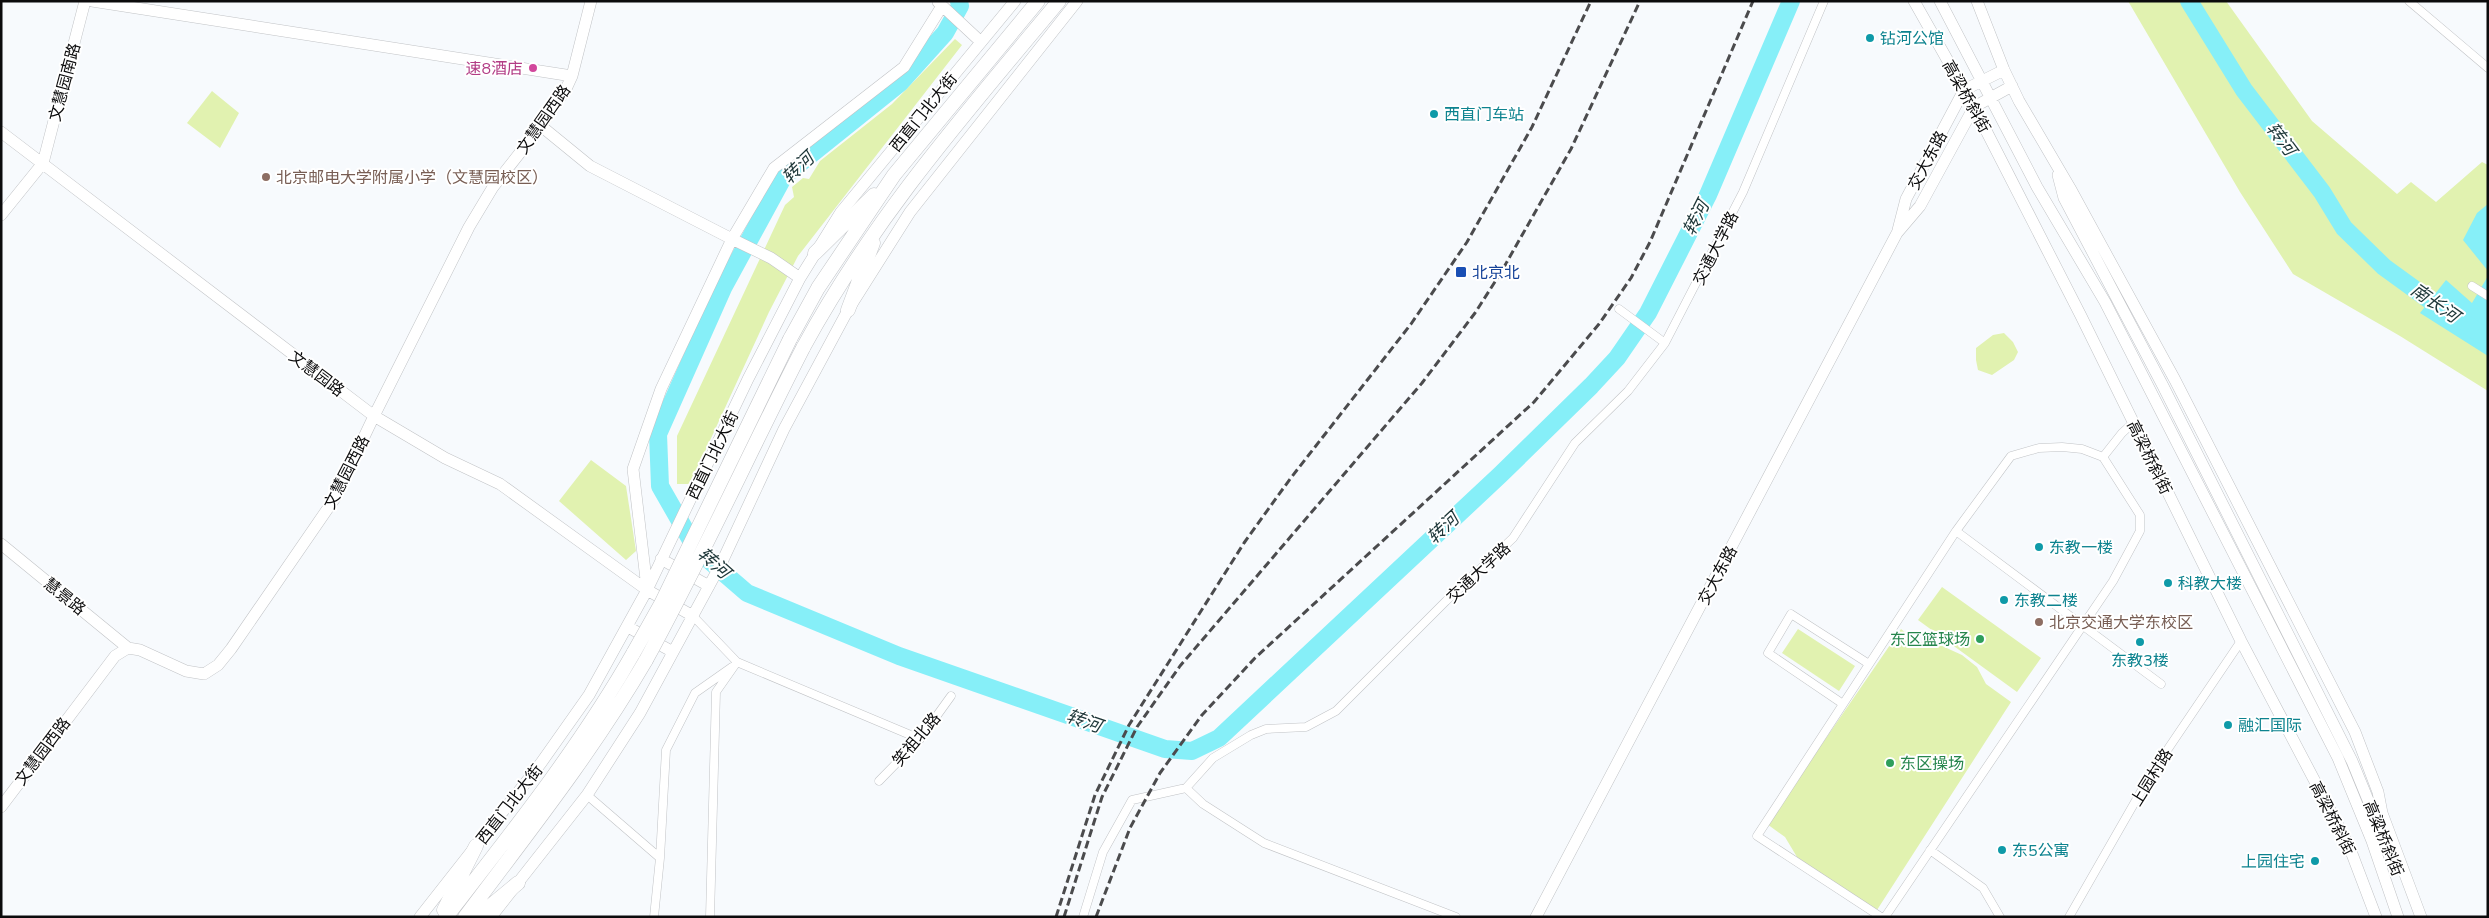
<svg xmlns="http://www.w3.org/2000/svg" width="2489" height="918" font-family="'Nunito Sans','Noto Sans SC',sans-serif">
<style>
.green{fill:#e1f2b0}
.water{fill:#86eff8}
.lines{fill:none;stroke-linecap:round;stroke-linejoin:round}
.river{stroke:#86eff8;stroke-width:18}
.street-casing{stroke:#c1c3c6;stroke-width:9}
.secondary-casing{stroke:#c1c3c6;stroke-width:12}
.highway-casing{stroke:#c1c3c6;stroke-width:15}
.street{stroke:#fff;stroke-width:8}
.secondary{stroke:#fff;stroke-width:11}
.highway{stroke:#fff;stroke-width:14}
.rail{stroke:#4b4b4d;stroke-width:3;stroke-dasharray:8 4;stroke-linecap:butt}
.highway-bridge-casing{stroke:#c1c3c6;stroke-width:15;stroke-linecap:butt}
.highway-bridge{stroke:#fff;stroke-width:14}
.culture-dot{fill:#0f9aa8;stroke:#fff;stroke-width:2}
.hotel-dot{fill:#d1479c;stroke:#fff;stroke-width:2}
.education-dot{fill:#8d6e63;stroke:#fff;stroke-width:2}
.transit-dot{fill:#1a4fb4;stroke:#fff;stroke-width:2}
.leisure-dot{fill:#2e9e5b;stroke:#fff;stroke-width:2}
.labels{text-anchor:middle;stroke-width:4;stroke-linejoin:round;paint-order:stroke}
.culture-label{font-size:16px;fill:#0d838f;stroke:#fff;text-anchor:start}
.hotel-label{font-size:16px;fill:#b23c85;stroke:#fff;text-anchor:end}
.street-label{font-size:16px;fill:#0b0b0c;stroke:#fff}
.education-label{font-size:16px;fill:#785e54;stroke:#fff;text-anchor:start}
.transit-label{font-size:16px;fill:#164399;stroke:#fff;text-anchor:start}
.leisure-label{font-size:16px;fill:#27864d;stroke:#fff;text-anchor:end}
.water-label{font-size:18px;font-style:italic;fill:#1d3638;stroke:#fff}
</style>
<rect width="100%" height="100%" fill="#f7fafd"/>
<path class="green" d="M2128 1H2226L2312 121 2397 194 2411 182 2436 202 2482 162 2488 165V391L2400 336 2293 274 2240 192Z
M955 39 962 45 798 256 769 312 690 484H677V436L785 205 794 197 792 187 803 178 809 179 820 161 892 104Z
M212 91 239 113 220 148 187 123Z
M2004 333 2013 342 2018 352 2014 360 1992 375 1978 370 1976 360V348L1993 335Z
M591 460 626 486 636 551 626 560 559 501Z
M1942 587 2041 658 2017 692 1918 620Z
M1798 629 1855 666 1839 691 1782 653Z
M1901 629 1917 642 1940 645 1962 655 1977 667 1986 684 2011 702 1877 910 1800 862 1785 837 1767 824Z"/>
<path class="water" d="M2488 204V271L2463 240 2477 213Z
M2488 276V356L2420 313 2446 280 2472 303Z"/>
<g class="lines">
<path class="river" d="M959 1 960 6 945 33 900 83 784 176 723 288 658 434 660 486 696 549 747 593 899 656 1165 749 1192 751 1219 738 1500 475 1591 386 1617 358 1648 313 1708 195 1791 1
M2189 1 2244 90 2322 192 2344 228 2384 267 2446 312 2488 338"/>
<defs>
<path id="street" d="M2409 1 2488 68
M2472 286 2488 296
M1619 309 1665 343
M2103 457 2122 433 2133 423
M1956 531 2161 684
M693 616 737 662 920 739
M1843 704 1768 653 1791 614 1869 664
M879 781 920 739 951 696
M587 795 660 858 654 917
M1930 850 1983 888 2000 917
M660 858 666 750 695 693 732 667
M710 917 716 692 737 662
M1083 917 1103 852 1132 800 1186 788
M1456 917 1264 843 1203 804 1186 788 1213 758 1251 735 1266 729 1306 727 1336 711 1446 601 1513 538 1575 443 1628 391 1665 343 1743 192 1824 1
M1881 917 1757 836 1956 531 2011 456 2039 448 2062 447 2082 449 2103 457 2140 515V531L2113 581 1885 917
M2069 917 2151 774 2241 641"/>
<path id="secondary" d="M92 1 572 76
M1914 1 1974 107 2081 316 2241 641 2349 846 2376 917
M1940 1 2037 187 2105 302 2338 758 2372 841 2398 917
M1977 1 2004 70 2019 101 2070 188 2175 380 2355 732 2378 792 2382 813 2421 917
M938 2 981 42
M1964 90 2004 70
M1974 107 2012 86
M541 126 590 166 732 239 661 389 633 469 647 588
M1 132 374 416 445 458 500 484 647 590 693 616
M2058 175 2064 198 2163 386 2352 761 2384 839
M1 215 43 163 85 1
M1898 230 1906 199 1964 90
M800 278 771 258 732 239 774 168 904 67 942 6
M1 544 128 648
M661 559 709 586
M628 627 673 652
M1 807 115 656 128 648 140 650 186 671 204 674 218 665 231 649 335 498 374 416 469 227 493 187 541 126 566 89 572 76 591 1
M420 917 541 763 589 695 647 590 748 379 800 278 841 212 1015 1
M491 917 587 795 640 713 722 562 784 429 848 310 910 212 1077 1
M1536 917 1897 233 1920 206 1974 107"/>
<path id="highway" d="M815 253 874 195
M848 310 873 243
M790 339 818 288 894 175 1038 1
M803 348C874 217 965 114 1059 1
M444 910 476 846
M446 917C513 831 580 747 634 652
M465 917C528 833 593 751 646 660
M477 917 518 883"/>
</defs>
<use href="#street" class="street-casing"/>
<use href="#secondary" class="secondary-casing"/>
<use href="#highway" class="highway-casing"/>
<use href="#street" class="street"/>
<use href="#secondary" class="secondary"/>
<use href="#highway" class="highway"/>
<path class="rail" d="M1056 917 1095 795 1129 725 1244 543 1290 479 1411 324 1467 242 1532 127 1591 1
M1064 917 1102 797 1137 727 1180 666 1422 383 1475 313 1500 274 1571 149 1640 1
M1096 917 1130 828 1160 773 1202 715 1255 658 1534 402 1599 324 1631 278 1650 242 1753 1"/>
<defs>
<path id="highway-bridge" d="M634 652 661 604 790 339
M646 660C702 558 750 451 803 348"/>
</defs>
<use href="#highway-bridge" class="highway-bridge-casing"/>
<use href="#highway-bridge" class="highway-bridge"/>
</g>
<g class="culture-dot">
<circle cx="1870" cy="38" r="5"/>
<circle cx="1434" cy="114" r="5"/>
<circle cx="2039" cy="547" r="5"/>
<circle cx="2168" cy="583" r="5"/>
<circle cx="2004" cy="600" r="5"/>
<circle cx="2140" cy="642" r="5"/>
<circle cx="2228" cy="725" r="5"/>
<circle cx="2002" cy="850" r="5"/>
<circle cx="2315" cy="861" r="5"/>
</g>
<circle class="hotel-dot" cx="533" cy="68" r="5"/>
<g class="education-dot">
<circle cx="266" cy="177" r="5"/>
<circle cx="2039" cy="622" r="5"/>
</g>
<rect class="transit-dot" x="1455" y="266" width="12" height="12" rx="2.5"/>
<g class="leisure-dot">
<circle cx="1980" cy="639" r="5"/>
<circle cx="1890" cy="763" r="5"/>
</g>
<g class="labels">
<g class="culture-label">
<text x="1880" y="44">钻河公馆</text>
<text x="1444" y="120">西直门车站</text>
<text x="2049" y="553">东教一楼</text>
<text x="2178" y="589">科教大楼</text>
<text x="2014" y="606">东教二楼</text>
<text x="2140" y="666" text-anchor="middle">东教3楼</text>
<text x="2238" y="731">融汇国际</text>
<text x="2012" y="856">东5公寓</text>
<text x="2305" y="867" text-anchor="end">上园住宅</text>
</g>
<g class="hotel-label">
<text x="523" y="74">速8酒店</text>
</g>
<g class="street-label">
<text transform="translate(64 82) rotate(-75)" y="6">文慧园南路</text>
<text transform="translate(1967 96) rotate(61)" y="6">高梁桥斜街</text>
<text transform="translate(923 112) rotate(-51)" y="6">西直门北大街</text>
<text transform="translate(543 119) rotate(-55)" y="6">文慧园西路</text>
<text transform="translate(1927 160) rotate(-62)" y="6">交大东路</text>
<text transform="translate(1715 248) rotate(-63)" y="6">交通大学路</text>
<text transform="translate(317 373) rotate(37)" y="6">文慧园路</text>
<text transform="translate(712 455) rotate(-64)" y="6">西直门北大街</text>
<text transform="translate(2150 457) rotate(64)" y="6">高梁桥斜街</text>
<text transform="translate(346 472) rotate(-63)" y="6">文慧园西路</text>
<text transform="translate(1478 572) rotate(-43)" y="6">交通大学路</text>
<text transform="translate(1717 575) rotate(-62)" y="6">交大东路</text>
<text transform="translate(65 596) rotate(39)" y="6">慧景路</text>
<text transform="translate(916 739) rotate(-50)" y="6">笑祖北路</text>
<text transform="translate(42 751) rotate(-53)" y="6">文慧园西路</text>
<text transform="translate(2151 777) rotate(-58)" y="6">上园村路</text>
<text transform="translate(509 804) rotate(-52)" y="6">西直门北大街</text>
<text transform="translate(2333 818) rotate(63)" y="6">高梁桥斜街</text>
<text transform="translate(2384 838) rotate(68)" y="6">高粱桥斜街</text>
</g>
<g class="education-label">
<text x="276" y="183">北京邮电大学附属小学（文慧园校区）</text>
<text x="2049" y="628">北京交通大学东校区</text>
</g>
<g class="transit-label">
<text x="1472" y="278">北京北</text>
</g>
<g class="leisure-label">
<text x="1970" y="645">东区篮球场</text>
<text x="1900" y="769" text-anchor="start">东区操场</text>
</g>
<g class="water-label">
<text transform="translate(2281 139) rotate(53)" y="6">转河</text>
<text transform="translate(798 168) rotate(-44)" y="6">转河</text>
<text transform="translate(1696 218) rotate(-63)" y="6">转河</text>
<text transform="translate(2435 303) rotate(35)" y="6">南长河</text>
<text transform="translate(1443 528) rotate(-43)" y="6">转河</text>
<text transform="translate(714 563) rotate(42)" y="6">转河</text>
<text transform="translate(1084 721) rotate(19)" y="6">转河</text>
</g>
</g>
<rect width="2489" height="918" fill="none" stroke="#0b0b0c" stroke-width="5"/>
</svg>
